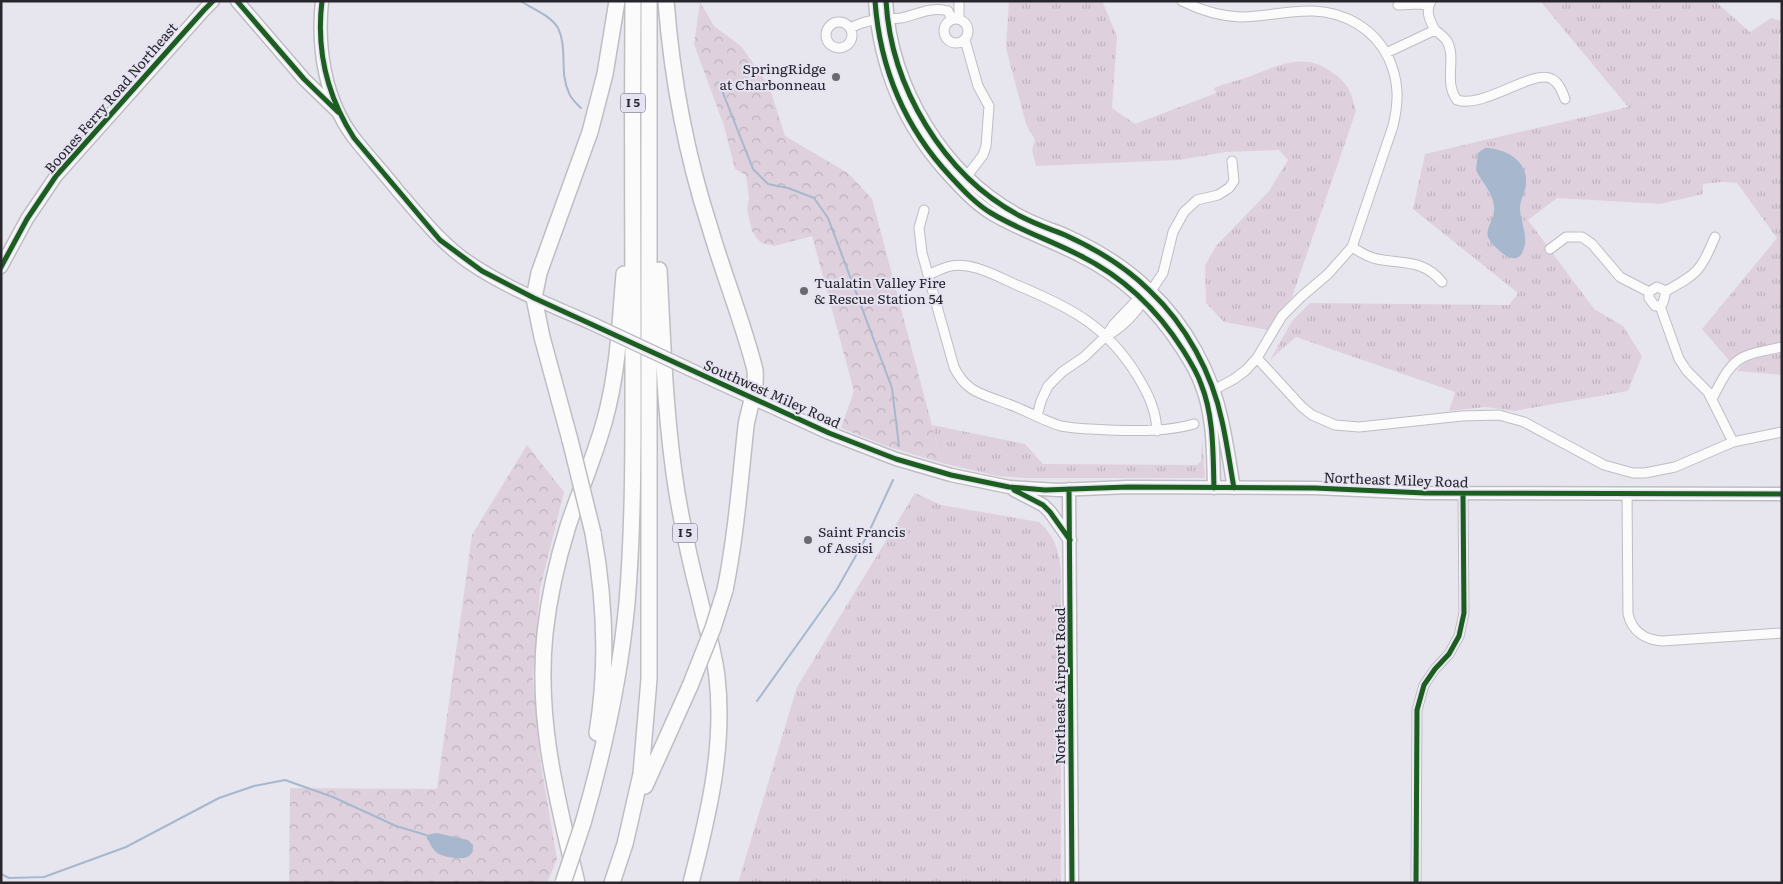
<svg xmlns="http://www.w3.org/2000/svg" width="1783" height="884" font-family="Literata,serif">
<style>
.grass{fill:url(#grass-tufts)}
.forest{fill:url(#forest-crowns)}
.water{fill:#a7b8ce}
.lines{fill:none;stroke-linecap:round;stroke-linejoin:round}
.stream{stroke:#a7b8ce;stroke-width:2}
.street-casing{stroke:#bebdc3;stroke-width:11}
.secondary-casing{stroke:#bebdc3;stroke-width:15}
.highway-casing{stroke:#bebdc3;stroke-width:18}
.street{stroke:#fbfbfc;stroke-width:9}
.secondary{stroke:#fbfbfc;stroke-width:12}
.highway{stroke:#fbfbfc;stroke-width:15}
.secondary-bridge-casing{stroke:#bebdc3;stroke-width:15;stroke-linecap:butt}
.highway-bridge-casing{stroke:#bebdc3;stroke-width:18;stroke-linecap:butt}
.secondary-bridge{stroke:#fbfbfc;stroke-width:12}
.highway-bridge{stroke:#fbfbfc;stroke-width:15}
.cycleway-casing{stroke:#e5e2f1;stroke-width:8}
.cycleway{stroke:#1b5e20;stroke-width:5}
.poi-dot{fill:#6b6970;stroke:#e5e2f1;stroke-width:2}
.labels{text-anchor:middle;stroke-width:4;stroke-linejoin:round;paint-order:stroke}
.shield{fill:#e5e2f1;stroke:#615e67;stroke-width:1}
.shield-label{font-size:12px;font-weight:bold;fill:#28262c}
.poi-label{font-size:14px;fill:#28262c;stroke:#e5e2f1;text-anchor:start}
.street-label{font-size:14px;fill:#28262c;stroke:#e5e2f1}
</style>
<defs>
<pattern id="grass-tufts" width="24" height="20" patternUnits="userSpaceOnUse" patternTransform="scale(1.25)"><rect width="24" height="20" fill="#ded1dd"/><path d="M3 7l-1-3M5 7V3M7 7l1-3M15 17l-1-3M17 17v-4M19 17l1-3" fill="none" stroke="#beb3be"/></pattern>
<pattern id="forest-crowns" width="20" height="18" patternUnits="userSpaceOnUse" patternTransform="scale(1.25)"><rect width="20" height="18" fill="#ded1dd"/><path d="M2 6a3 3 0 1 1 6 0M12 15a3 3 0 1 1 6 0" fill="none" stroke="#beb3be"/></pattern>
</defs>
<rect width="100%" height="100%" fill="#e7e6ee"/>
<path class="grass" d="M1009 1H1102L1117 36 1112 108 1135 124 1216 93 1214 88C1225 83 1237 81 1248 77 1278 66 1303 51 1332 72 1349 85 1351 91 1356 111L1292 297 1278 313 1268 330 1224 322 1206 303 1205 266 1216 246 1269 191 1288 160 1279 150 1226 152 1179 160 1036 166 1032 150 1035 140 1026 124 1006 48Z
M1540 1H1715L1750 32 1771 18 1782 21V33L1779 34 1780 76 1782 80V343C1763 347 1745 349 1731 363L1702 329 1777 238 1737 183 1722 182 1703 184V194L1660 204 1557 198 1528 220 1594 309 1623 326 1642 356 1628 391 1514 411 1486 407 1449 411 1455 392 1296 337 1270 360 1292 321 1310 303 1509 305 1518 293 1413 209 1425 154 1628 107Z
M1782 353V375L1737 371C1745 357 1767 356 1782 353Z
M932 425 1025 444 1043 464 1197 465 1201 461 1202 438 1205 478H1025L997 476 942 463Z
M915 493 941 505 1039 522C1055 536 1059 551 1061 571V883H738L797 687Z"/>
<path class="forest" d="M700 2 714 26 741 46 769 86 785 136 848 173 872 199 942 463 886 446 841 428 854 391 812 236 774 246 762 243 757 239 752 231 747 209 749 198 746 175 735 169 724 126 694 44Z
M527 445 564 492 540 589 533 678 540 759 557 859 547 883H289L290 788 437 789 472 535Z"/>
<path class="water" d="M1485 148C1504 148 1528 160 1526 183 1526 191 1520 200 1520 208 1520 220 1526 230 1525 242 1522 272 1499 254 1489 239 1483 230 1496 218 1494 207 1493 192 1482 183 1476 170L1478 153Z
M437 833 468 840 473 845C473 848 473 854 469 856 462 861 443 857 437 853 432 849 428 840 426 835Z"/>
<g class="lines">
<path class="stream" d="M520 1C532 8 551 16 558 28 568 48 559 73 569 93 571 99 577 104 581 108
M719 83 753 169 768 184 788 188 814 198 828 218 892 388 899 446
M757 701 837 589 867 536 893 480
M1 874 9 878 44 877 126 847 219 798 254 786 285 780 333 797 396 826 426 835"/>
<defs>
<path id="street" d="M959 1V19
M1182 1C1200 10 1220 16 1240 17 1265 17 1288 10 1313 11 1345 12 1375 29 1389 59 1399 82 1399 101 1393 126L1352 247 1328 274 1301 297 1282 316 1257 358 1245 371 1234 379 1210 392
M1431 1C1425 11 1430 21 1435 30
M1398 5 1418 4 1429 5
M944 31a12 12 0 1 1 24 0a12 12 0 1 1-24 0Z
M826 35a13 13 0 1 1 26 0a13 13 0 1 1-26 0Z
M850 28C870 18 880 20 901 18 917 15 931 6 948 11L952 19
M1386 53 1435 30C1439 33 1444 37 1447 41 1457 59 1443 81 1457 100 1484 109 1534 68 1552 79 1559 83 1562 91 1565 99
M964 180 983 155 986 146 989 106 978 86 965 40
M924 210 919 228 922 253 954 367C967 394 984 394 1008 404 1026 410 1043 421 1061 426 1076 429 1092 429 1107 430 1137 431 1165 432 1194 424
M1352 247C1360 252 1367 257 1377 259 1402 264 1423 259 1442 282
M1550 249 1566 237H1582L1592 244 1620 277 1649 292
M929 274C935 272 941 269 947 267 971 260 998 277 1019 286 1072 308 1108 327 1138 377 1149 395 1156 411 1157 431
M1657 287 1666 291 1663 303 1660 306H1655L1649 298V292Z
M1666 291C1699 273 1700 271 1715 237
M1660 306 1679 359 1687 371 1708 392 1733 442
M1107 336C1121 328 1136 314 1144 299
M1257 358 1302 407 1312 415 1335 425 1359 427 1462 416 1499 415 1524 422 1604 465 1633 473H1645L1675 467 1733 442 1782 432
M1712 399C1720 384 1729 362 1746 356 1757 351 1770 350 1782 347
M1037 416 1041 401 1048 386 1062 372 1084 357 1106 336 1114 324 1136 301 1144 299 1151 291 1163 273 1173 232 1184 212 1197 200 1218 195 1229 188 1234 181 1232 161
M1627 494 1628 614C1632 631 1645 640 1662 641L1782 633
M1416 883 1417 710 1424 685 1435 669 1449 654 1459 636 1464 613 1463 494"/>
<path id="secondary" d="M237 1 304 79 338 112
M322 1C317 48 325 100 354 138 368 156 384 173 398 191 420 216 440 242 467 261 506 288 550 305 593 324
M875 1C880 69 905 128 951 177 963 190 976 204 991 213 1019 230 1050 240 1079 255 1124 277 1157 309 1183 350 1190 361 1197 372 1201 384 1214 416 1213 454 1214 488
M886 1C891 87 943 175 1020 216 1035 224 1050 229 1065 235 1096 249 1126 267 1150 291 1186 325 1212 373 1222 421 1227 443 1230 466 1234 488
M1 267 27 219 56 176 204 10 213 1
M689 369 829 433 896 459 951 475 1009 487 1058 490 1128 487 1315 488 1425 493 1782 494
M1069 489 1072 883
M1014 490 1043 505 1050 512 1070 540"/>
<path id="highway" d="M666 1C672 79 686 154 710 228 724 276 743 322 755 370 757 392 749 406 746 426 740 481 736 536 725 590
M659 270C663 344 665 419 677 493 683 529 691 565 700 600 706 626 714 651 717 677 725 748 708 816 691 883
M570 440 542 337 534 298 539 273 590 132 605 74 617 1
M593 533C605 599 608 667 597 733
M645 786 690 686
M583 823C604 751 620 678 627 603 634 518 633 432 633 346 633 231 632 116 633 1
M577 883C557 799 536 720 545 633 549 597 557 561 568 526 580 490 595 456 605 419 618 372 620 322 624 274
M612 883 625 844 641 774 649 679V1"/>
</defs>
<use href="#street" class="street-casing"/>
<use href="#secondary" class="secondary-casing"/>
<use href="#highway" class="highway-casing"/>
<use href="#street" class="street"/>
<use href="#secondary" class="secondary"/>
<use href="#highway" class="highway"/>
<defs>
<path id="secondary-bridge" d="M593 324 689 369"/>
<path id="highway-bridge" d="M570 440 593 533
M690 686 713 628 725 590
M563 883 583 823"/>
</defs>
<use href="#secondary-bridge" class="secondary-bridge-casing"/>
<use href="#highway-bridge" class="highway-bridge-casing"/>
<use href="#secondary-bridge" class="secondary-bridge"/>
<use href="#highway-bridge" class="highway-bridge"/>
<defs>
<path id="cycleway" d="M237 1 304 79 338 112
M322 1C316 50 327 96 354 138L440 240 482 271 534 298 829 433 896 459 951 475 1009 487 1045 490 1128 487 1315 488 1425 493 1782 494
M875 1C880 69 905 128 951 177 963 190 976 204 991 213 1019 230 1050 240 1079 255 1124 277 1157 309 1183 350 1190 361 1197 372 1201 384 1214 416 1213 454 1214 488
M886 1C891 87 943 175 1020 216 1035 224 1050 229 1065 235 1096 249 1126 267 1150 291 1186 325 1212 373 1222 421 1227 443 1230 466 1234 488
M1 267 27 219 56 176 204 10 213 1
M1069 489 1072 883
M1014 490 1043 505 1050 512 1070 540
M1416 883 1417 710 1424 685 1435 669 1449 654 1459 636 1464 613 1463 494"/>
</defs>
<use href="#cycleway" class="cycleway-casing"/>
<use href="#cycleway" class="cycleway"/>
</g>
<g class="poi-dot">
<circle cx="836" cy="77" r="5"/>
<circle cx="804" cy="291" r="5"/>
<circle cx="808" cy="540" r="5"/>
</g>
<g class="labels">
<g class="shield">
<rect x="620.5" y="93.5" width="25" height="19" rx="4"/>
<rect x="672.5" y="523.5" width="25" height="19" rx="4"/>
</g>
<g class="shield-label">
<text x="633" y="107">I 5</text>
<text x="685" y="537">I 5</text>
</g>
<g class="poi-label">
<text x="826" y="74" text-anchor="end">SpringRidge<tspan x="826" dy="16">at Charbonneau</tspan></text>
<text x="814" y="288">Tualatin Valley Fire<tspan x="814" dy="16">&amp; Rescue Station 54</tspan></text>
<text x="818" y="537">Saint Francis<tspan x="818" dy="16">of Assisi</tspan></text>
</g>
<g class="street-label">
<text transform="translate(111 98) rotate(-49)" y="5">Boones Ferry Road Northeast</text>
<text transform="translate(772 394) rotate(24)" y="5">Southwest Miley Road</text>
<text transform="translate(1396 480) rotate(2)" y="5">Northeast Miley Road</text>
<text transform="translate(1060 686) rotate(-90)" y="5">Northeast Airport Road</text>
</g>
</g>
<rect width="1783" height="884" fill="none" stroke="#28262c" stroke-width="5"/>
</svg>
